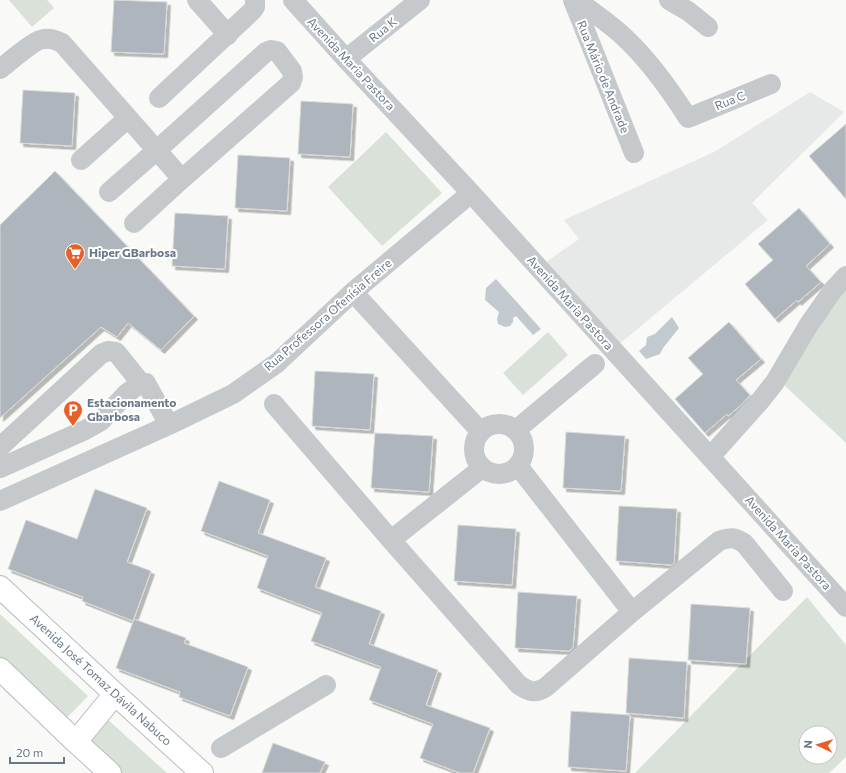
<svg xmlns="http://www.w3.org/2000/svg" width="846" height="773" font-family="Commissioner,sans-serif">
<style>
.built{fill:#e7e8e8}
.green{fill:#dae1d8;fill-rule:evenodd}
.water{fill:#c2cad0}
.building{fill:#aeb5bc;stroke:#dbdbd9;filter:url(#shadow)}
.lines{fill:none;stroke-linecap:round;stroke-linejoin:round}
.major-casing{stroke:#b8bcc0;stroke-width:24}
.minor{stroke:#c5c9cc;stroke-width:20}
.major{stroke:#fff;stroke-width:22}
.labels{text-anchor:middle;stroke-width:4;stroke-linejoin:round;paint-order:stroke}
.street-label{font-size:12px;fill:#687888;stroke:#fff}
.poi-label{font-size:12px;font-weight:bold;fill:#687888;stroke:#fff;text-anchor:start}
</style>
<defs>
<filter id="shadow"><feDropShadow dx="3.5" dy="3.5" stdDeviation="0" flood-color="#0004"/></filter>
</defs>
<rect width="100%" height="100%" fill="#f9f9f7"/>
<path class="built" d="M810 92 844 112 752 203 768 220 617 346 546 262 579 239 564 220 714 152Z"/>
<path class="green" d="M9 0H47L54 8 32 27Z
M386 132 442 193 382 246 328 187Z
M846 283V443L783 384Z
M548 332 568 355 523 395 503 373Z
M807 597 846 645V757L829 773H635ZM806 733H830V757H806Z
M0 614 88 696 64 721 0 660Z
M106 718 167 773H120L86 743Z"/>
<path class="water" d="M496 279 541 329 533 335 516 316 513 318V322L510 326 505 327 498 324 497 319 499 312 485 300 486 288Z
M672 317 679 328 663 348 660 354 646 359 639 351 646 345 647 337 655 334Z"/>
<path class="building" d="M114 0 167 2 164 54 111 52Z
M23 90 75 93 72 146 20 143Z
M301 101 353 104 350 157 298 154Z
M846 124V199L809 156Z
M238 155 290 158 287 211 235 208Z
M55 171 194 316 161 350 128 323 117 337 101 327 0 418V225Z
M799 208 830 244 806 266 821 282 798 302 797 300 775 319 745 284 773 260 758 244Z
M175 213 228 216 225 269 172 266Z
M729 322 761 359 736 380 750 395 741 405 728 416 727 414 705 433 675 399 703 374 688 358Z
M315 371 374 374 370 430 312 426Z
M566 432 625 436 621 491 563 488Z
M375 433 433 436 429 492 371 488Z
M219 481 270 500 258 533 326 558 315 587 381 611 369 644 438 670 426 705 490 728 473 773H460L420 758 433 724 369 700 381 667 311 641 322 613 257 588 268 556 201 531Z
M95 489 147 508 127 562 151 571 133 621 82 601 83 597 8 569 26 520 77 539Z
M619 506 677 509 674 563 672 565 616 561Z
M458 525 516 529 512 585 454 581Z
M518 592 577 596 573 648 569 651 515 648Z
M691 604 750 608 746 664 688 660Z
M134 619 186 638 184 643 248 667 230 716 179 697 180 692 116 668Z
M629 658 687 662 684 718 626 713Z
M571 711 630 715 626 771 568 767Z
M273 743 325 762 320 773H262Z"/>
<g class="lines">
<defs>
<g id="major">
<path id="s1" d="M0 587 115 694 202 773"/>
<path d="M0 669 75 741 110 773"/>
<path d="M75 741 83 733 115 694"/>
</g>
</defs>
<use href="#major" class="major-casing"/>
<path class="minor" d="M197 0 228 35
M293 0 346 59 471 193 846 607
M573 0 634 153
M577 0C592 12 609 23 623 36 649 60 669 88 688 118L771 84
M669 0 688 11 708 27
M346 59 420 0
M0 69C8 63 35 39 44 39 51 38 56 40 62 43L182 179 291 83 293 77 292 71 277 51 271 50 266 52 157 150 109 192
M159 98 252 11 255 7V0
M81 160 128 118
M134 223 182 179
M353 292 481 432
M274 404 391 540 519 685C530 692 535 694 546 687L632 612 719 541C731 537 734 537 744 543L783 591
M474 449a25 25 0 1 1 50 0a25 25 0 1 1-50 0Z
M516 430 595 364
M0 447 101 354 108 351 116 352 141 383
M710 457 760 401 775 382 808 326 833 290 846 276
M518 466 632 612
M0 468 85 430 101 421 126 394 141 383H146L169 425
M0 501 169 425 233 394 277 363 353 292 471 193
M391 540 482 468
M221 748 326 685"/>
<use href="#major" class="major"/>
</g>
<defs>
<symbol id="supermarket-pin" viewBox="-11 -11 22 30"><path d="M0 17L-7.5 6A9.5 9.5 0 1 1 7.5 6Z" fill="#e66029" stroke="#fff"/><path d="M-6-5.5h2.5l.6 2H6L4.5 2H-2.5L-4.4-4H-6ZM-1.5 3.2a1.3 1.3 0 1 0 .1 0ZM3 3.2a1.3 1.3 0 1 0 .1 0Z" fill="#fff"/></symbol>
<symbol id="parking-pin" viewBox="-11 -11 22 30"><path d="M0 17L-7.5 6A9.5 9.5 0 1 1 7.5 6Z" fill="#e66029" stroke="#fff"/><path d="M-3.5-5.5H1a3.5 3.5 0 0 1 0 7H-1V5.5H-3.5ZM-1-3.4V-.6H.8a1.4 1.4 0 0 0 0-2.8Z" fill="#fff"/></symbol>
</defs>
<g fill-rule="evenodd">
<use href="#supermarket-pin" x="64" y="242" width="22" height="30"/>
<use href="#parking-pin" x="62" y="399" width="22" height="30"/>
</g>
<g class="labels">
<g class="street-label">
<text transform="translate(383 30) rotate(-39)" y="4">Rua K</text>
<text transform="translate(351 64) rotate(47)" y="4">Avenida Maria Pastora</text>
<text transform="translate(603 77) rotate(68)" y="4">Rua Mário de Andrade</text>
<text transform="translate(730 101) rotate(-22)" y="4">Rua C</text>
<text transform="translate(570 303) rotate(48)" y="4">Avenida Maria Pastora</text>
<text transform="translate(328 315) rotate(-41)" y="4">Rua Professora Ofenísia Freire</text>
<text transform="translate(788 543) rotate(48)" y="4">Avenida Maria Pastora</text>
<text dy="4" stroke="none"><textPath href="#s1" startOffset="137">Avenida José Tomaz Dávila Nabuco</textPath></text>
</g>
<g class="poi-label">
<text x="89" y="257">Hiper GBarbosa</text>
<text x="87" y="407">Estacionamento<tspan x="87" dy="14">Gbarbosa</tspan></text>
</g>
</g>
<g transform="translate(818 745) rotate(274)"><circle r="19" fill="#ffffff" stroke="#c3c9cf"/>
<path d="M0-3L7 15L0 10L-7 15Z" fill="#e66029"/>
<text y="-6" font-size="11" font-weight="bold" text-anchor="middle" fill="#687888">N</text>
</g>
<path d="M10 757v6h54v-6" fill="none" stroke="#687888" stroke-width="2"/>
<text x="16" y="757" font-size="12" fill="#687888" stroke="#ffffff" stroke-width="3" paint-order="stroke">20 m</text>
</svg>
